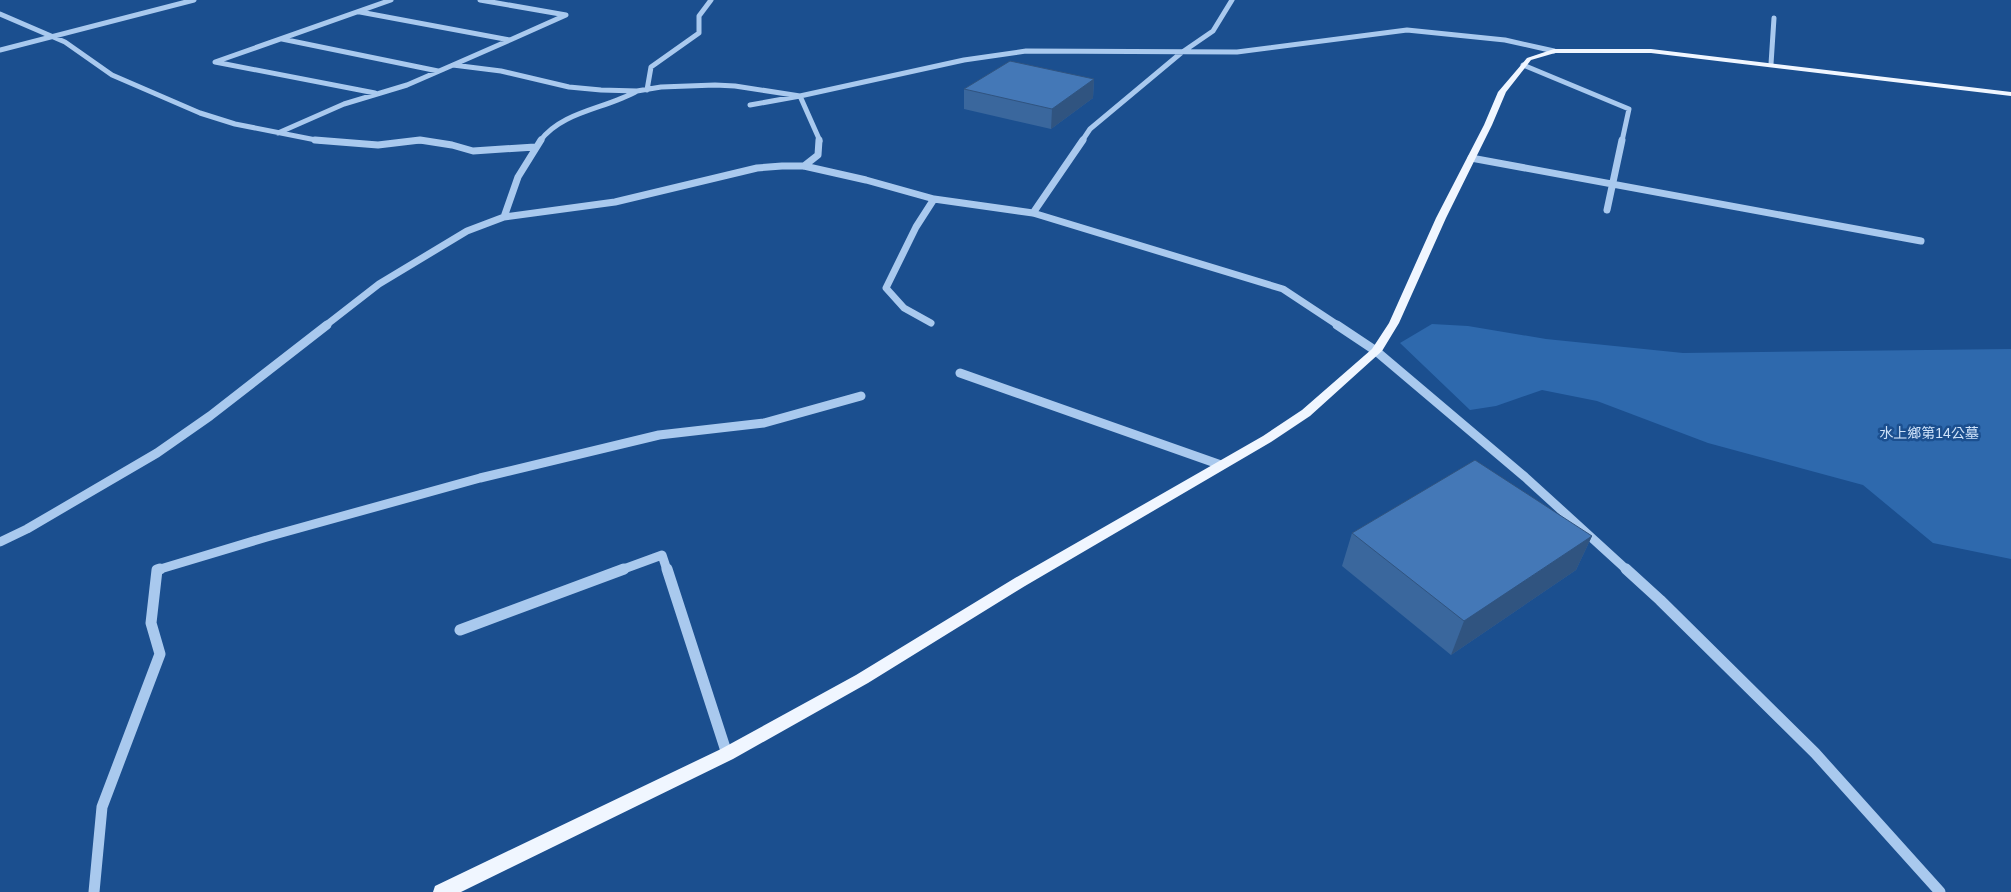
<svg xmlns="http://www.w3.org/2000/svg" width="2011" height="892" font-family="Helvetica,'Noto Sans TC',sans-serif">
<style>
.green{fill:#2e69ad}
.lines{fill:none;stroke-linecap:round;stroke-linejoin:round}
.minor-far3{stroke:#a9c9ee;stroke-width:5}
.minor-far2{stroke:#a9c9ee;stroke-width:7}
.minor-far1{stroke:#a9c9ee;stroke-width:9}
.minor{stroke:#a9c9ee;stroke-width:11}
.major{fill:#f0f6ff;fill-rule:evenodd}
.wall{fill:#3a679d}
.shaded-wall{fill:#305480}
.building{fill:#4478b7;stroke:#305480}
.labels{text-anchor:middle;stroke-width:5;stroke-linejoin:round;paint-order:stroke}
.park-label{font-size:14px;fill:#cfe3fa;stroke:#1b4f8f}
</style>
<rect width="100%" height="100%" fill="#1b4f8f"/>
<path class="green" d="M1432 324 1468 326 1546 339 1683 353 2011 349V559L1933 543 1863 485 1708 443 1597 401 1542 390 1496 406 1470 410 1400 343Z"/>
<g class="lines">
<path class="minor-far3" d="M480 0 566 15 510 40
M360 12 510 40 453 65
M0 14 65 42 112 75 200 113 235 124 321 141
M282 39 438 71
M0 50 194 0
M1771 64 1774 18
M1523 65 1629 109 1622 141
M647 90 651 67 699 33V16L711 0
M375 93 215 62 391 0
M750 105 800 96 820 141
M278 133 344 104 407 85 453 65 501 71 569 87 601 90 637 91 661 87 715 85 735 86 800 96 964 60 1026 51 1237 52 1407 30 1505 40 1554 51
M412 141H426
M540 141C562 111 606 109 637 91
M1082 141 1090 129 1181 53 1213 31 1232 0"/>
<path class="minor-far2" d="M315 140 378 145 420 140 452 145 473 151 535 147
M1471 158 1921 241
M804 166 818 155 819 140
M934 199 1033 213 1283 289 1339 326
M1607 210 1622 140
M1033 213 1083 140
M504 217 615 202 757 168 782 166H804L866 180 934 199 916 227 886 288 904 308 931 323
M325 326 379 284 467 231 504 217 518 177 541 140"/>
<path class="minor-far1" d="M1337 325 1376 351 1525 477 1627 570
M960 373 1221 465
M0 542 27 529 157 453 210 416 327 325
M157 570 267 537 480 478 659 435 764 423 861 396
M621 570 662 555 667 570"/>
<path class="minor" d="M667 569 727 754
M1626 569 1660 600 1815 753 1940 892
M460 630 624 569
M94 892 102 807 160 654 151 623 157 570 160 569"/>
<path class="major" d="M1554 49H1651L2011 92V96L1651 53H1555L1531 60 1506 92 1492 125 1446 218 1399 323 1382 351 1310 416 1271 442 1025 586 868 683 733 759 461 892H433L435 886 721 749 856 675 1015 578 1263 436 1302 410 1372 349 1389 323 1436 218 1484 125 1498 92 1527 58Z"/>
</g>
<path class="wall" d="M1094 79 1093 98 1051 129 964 109V89Z
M1352 533 1592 536 1576 570 1451 655 1342 566Z"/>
<path class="shaded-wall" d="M1094 79 1093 98 1051 129 1052 109Z
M1592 536 1576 570 1451 655 1464 621Z"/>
<path class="building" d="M1010 61 1094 79 1052 109 964 89Z
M1475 460 1592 536 1464 621 1352 533Z"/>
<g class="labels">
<g class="park-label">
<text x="1929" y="438">水上鄉第14公墓</text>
</g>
</g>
</svg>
